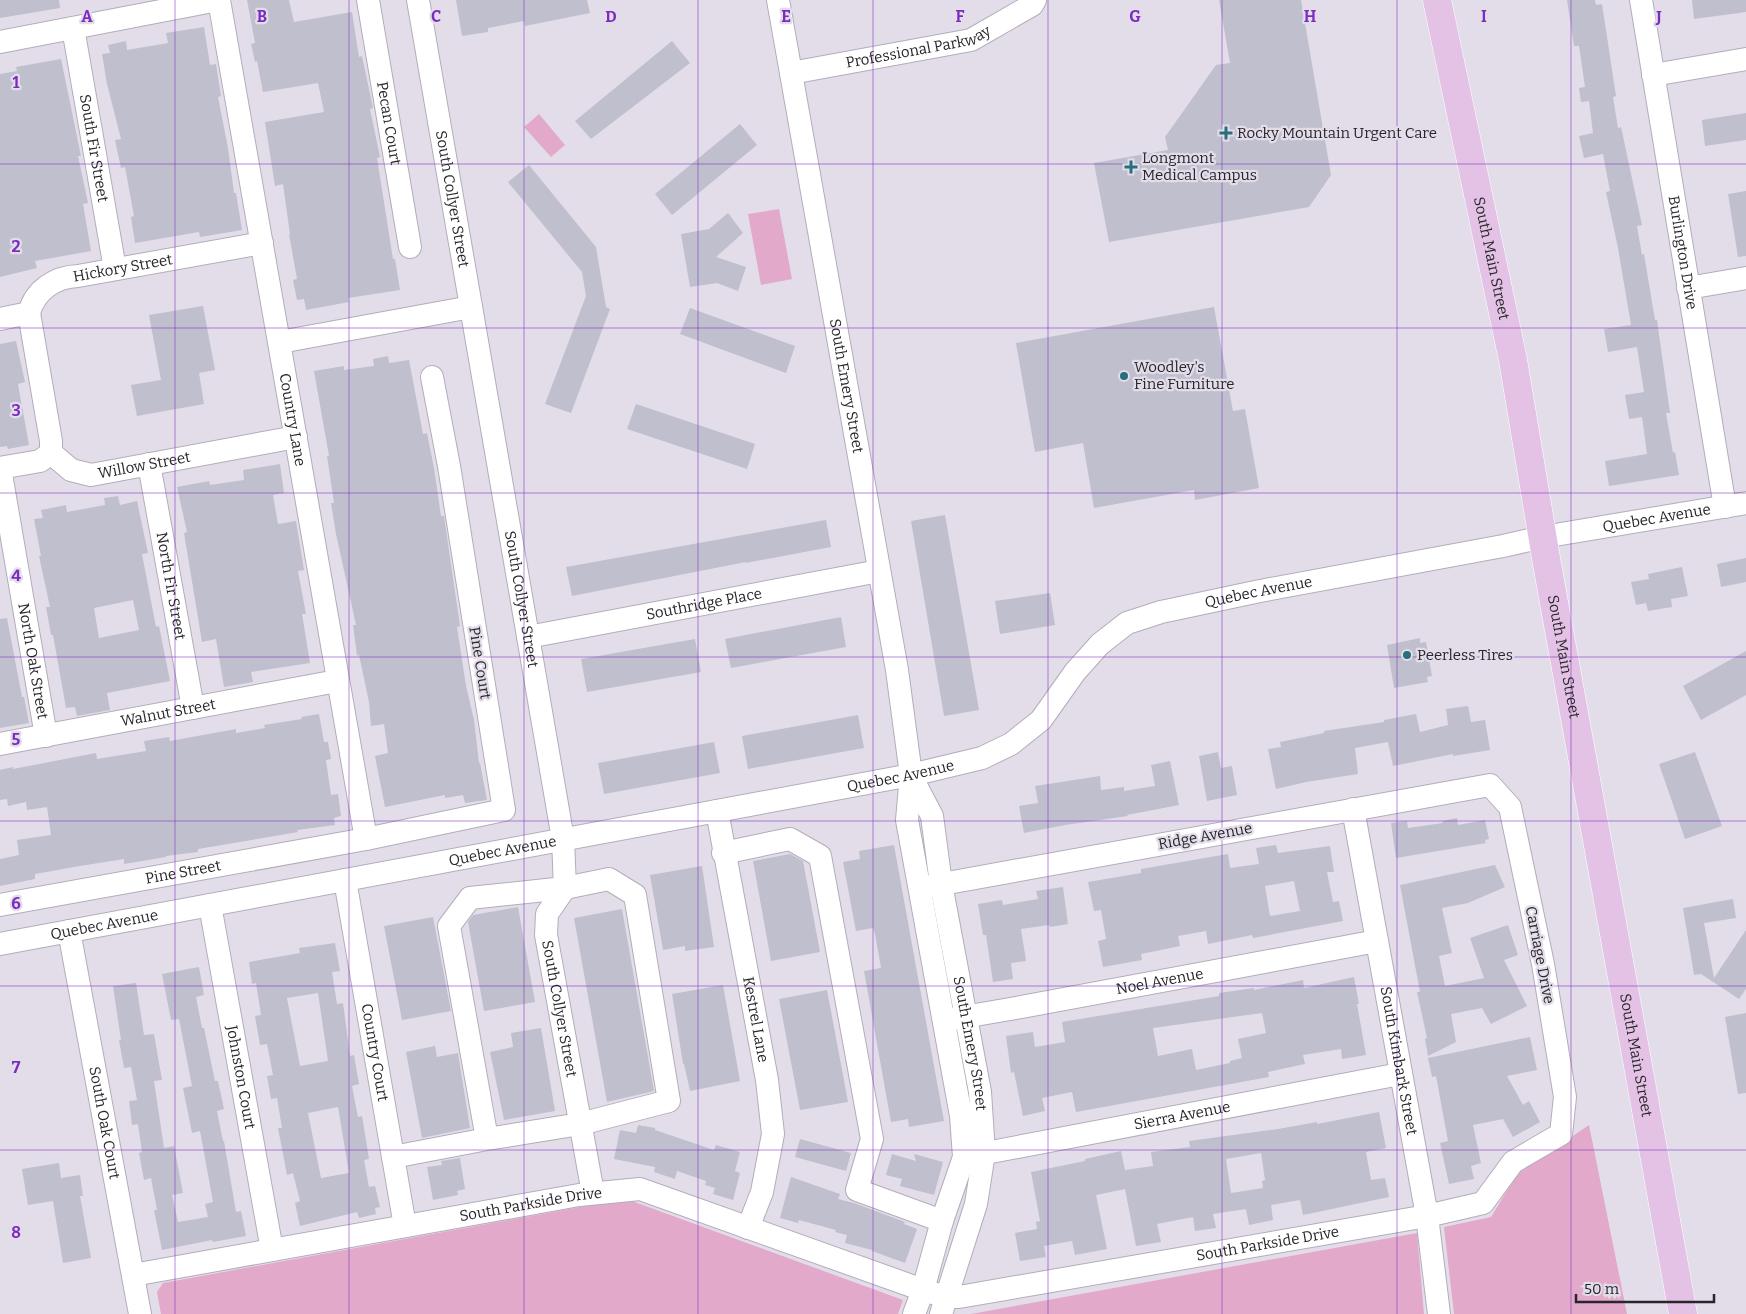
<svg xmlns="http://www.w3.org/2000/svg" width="1746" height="1314" font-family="Bitter,serif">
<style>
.green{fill:#e2a9ca}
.building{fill:#c0bfcd;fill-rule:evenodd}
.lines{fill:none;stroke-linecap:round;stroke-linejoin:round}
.minor-casing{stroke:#b3adba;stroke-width:24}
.major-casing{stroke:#fff;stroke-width:29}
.minor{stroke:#fff;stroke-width:22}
.major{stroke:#e3c2e5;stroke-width:28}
.grid{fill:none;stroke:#7b2cbf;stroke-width:1;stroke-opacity:0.55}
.poi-dot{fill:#296e7d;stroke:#e3ddea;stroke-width:2}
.labels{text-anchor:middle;stroke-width:4.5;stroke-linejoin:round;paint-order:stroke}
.street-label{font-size:15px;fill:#29262b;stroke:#e3ddea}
.poi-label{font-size:15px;fill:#29262b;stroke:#e3ddea;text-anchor:start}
.grid-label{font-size:16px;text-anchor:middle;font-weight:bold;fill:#7b2cbf;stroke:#e3ddea;stroke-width:4.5;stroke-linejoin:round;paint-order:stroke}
</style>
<rect width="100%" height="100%" fill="#e3ddea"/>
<path class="green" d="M539 114 565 145 551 157 524 127Z
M779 209 792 279 761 285 748 214Z
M1589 1125 1627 1314H1454L1444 1227 1491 1217 1517 1174Z
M629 1200 903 1300 898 1314H161L157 1292 163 1283 613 1201Z
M1417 1233 1424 1314H971Z"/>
<path class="building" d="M0 0H59L60 8 0 18Z
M247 0H289L294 22 352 12 359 57 362 56 373 108 370 109 380 157 377 158 393 259H395L400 290 348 298 349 302 306 310 304 299 297 300 293 280 297 279 289 234H290L283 184 275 186 265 122 324 112 318 83 263 92 257 61 255 62 251 44 255 43Z
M456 0H587L590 13 525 26 524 21 488 28V32L462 36Z
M1219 0H1301L1331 175 1309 207 1109 242 1094 163 1168 150 1165 137 1216 65 1230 63Z
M1567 0H1595L1596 5 1602 4 1616 96 1613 97 1618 128 1621 127 1642 225 1637 226 1642 255 1644 254 1655 320H1657L1670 413H1666L1673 453 1675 452 1679 475 1609 486 1605 461 1647 454 1642 417 1629 419 1625 395 1644 392 1637 347 1608 352 1604 329 1631 325 1618 248 1606 192 1610 191 1603 154 1584 158 1579 136 1593 133 1589 101 1581 102 1579 88 1585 87 1579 46H1574Z
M1692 0H1746V12L1694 19Z
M204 27 210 65 216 64 221 96 218 97 228 148 234 193H236L242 230 200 237 199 232 135 243 131 217 134 216 125 167 121 168 115 140 121 139 107 84 102 54 110 53 108 45 126 41 127 50 168 43 166 33Z
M672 41 690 63 591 139 575 121Z
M61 59 81 156H78L88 203 83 204 91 251 35 261 37 268 0 277V74L17 71 16 67Z
M1746 113V140L1705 146 1702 120Z
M740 124 757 145 672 215 655 194Z
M529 165 596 247 606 307 610 309 571 413 545 404 586 296 582 272 508 182Z
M1746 191V256L1738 257 1728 194Z
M728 213 743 233 716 257 746 267 738 291 717 283 690 287 681 234 709 229Z
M203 306 215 370 199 373 204 404 137 416 131 385 161 380 149 315Z
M1214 307 1233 411 1245 409 1259 488 1195 500 1194 490 1094 508 1083 443 1035 452 1016 343Z
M690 308 795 346 786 373 680 334Z
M16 341 25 382 18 384 29 445 8 449 7 446 0 447V344Z
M388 356 389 363 409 360 423 434 427 433 434 468 441 516H444L460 626 457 627 466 686 474 720 479 763H480L487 800 465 803 463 795 445 798V795L385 807 375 756 388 753 384 724 371 726 369 702 359 655 357 656 353 625H356L336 534 331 503H334L327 456H329L314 371 344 366V370L374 366 373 359Z
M636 404 755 444 747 469 627 429Z
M280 464 284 493 273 495 278 524 296 521 304 570 298 571 306 614H302L310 663 251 672 253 682 224 687 216 639 202 642 184 533 187 532 177 487 209 481 210 485 244 480 243 470Z
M118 496 120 505 137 501 148 553 142 554 156 627 159 626 170 681 107 693 110 710 77 716 75 707 66 708 53 635H51L46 607H50L39 556H41L34 519 43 518 41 510 66 505 67 512 105 505 104 498ZM133 600 139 630 99 638 94 608Z
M945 515 979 710 944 716 911 521Z
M826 520 831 547 746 563V562L572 596 566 567Z
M1746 558V582L1721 587 1717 564Z
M1682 567 1688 596 1671 599 1672 607 1648 611 1646 603 1636 605 1631 582 1649 579 1648 574Z
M1050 593 1055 625 1000 634 995 601Z
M841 617 846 647 731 668 725 639Z
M7 618 22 697H24L29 723 0 728V619Z
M1420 638V643L1426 642 1432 676 1427 677 1428 682 1394 688 1387 645Z
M695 639 701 672 587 692 581 659Z
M1746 651V695L1701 720 1683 686Z
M1468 706 1471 722 1485 720 1490 750 1453 756V754L1393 766 1388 742 1355 748 1358 774 1306 782 1276 789 1268 749 1281 747 1280 742 1324 733V731L1384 722V720L1416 714 1420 732 1448 725 1446 709Z
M319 714 324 742H328L331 759 326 760 331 795 338 794 341 816 334 818 335 825 297 830 298 832 198 849V852L166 856V857L124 864V859L80 866 35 874V879L0 886V859L19 855 17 840 51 835 47 807 27 810 26 802 8 806 7 799 0 800V770L13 767V769L96 753 97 759 146 751 144 741 169 737 170 741 236 729V733L265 728 264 725 302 719 301 717Z
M858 715 864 748 748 769 742 736Z
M714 742 720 773 604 794 598 763Z
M1218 752 1221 768 1232 766 1237 795 1207 801 1199 756Z
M1695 752 1722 826 1685 839 1659 764Z
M1170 761 1179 805 1127 815 1128 816 1065 825 1024 833 1019 806 1038 803 1035 786 1100 776 1101 790 1124 787V791L1155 786 1151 765Z
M1457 818 1458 825 1485 820 1489 839 1485 840 1486 843 1396 858 1391 823 1407 821 1408 828 1443 823 1442 821Z
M894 845 944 1121 909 1127 908 1119 891 1122 864 971 881 968 875 934 873 928 856 931 843 862 860 859 859 851Z
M1276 845 1278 853 1330 846 1334 872H1327L1333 902 1339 901 1343 921 1253 938 1252 935 1208 944 1206 931 1178 936 1180 946 1141 954 1142 960 1103 967 1098 941 1106 939 1101 910 1094 911 1088 882 1141 873V869L1228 854 1230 868 1259 864 1256 848ZM1294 881 1300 911 1270 916 1265 886Z
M790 854 803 861 820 952 771 961 753 861Z
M1495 865 1505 887 1468 903 1442 908 1452 953 1439 956 1445 986 1484 978 1470 938 1508 925 1518 955 1504 960 1527 1006 1491 1024 1482 1008 1451 1014 1456 1042 1428 1056 1425 1039 1427 1038 1417 992H1420L1400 885Z
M702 866 714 947 685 951V946L663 950 650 875Z
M1063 887 1068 924 1050 927 1049 925 1021 929 1026 961 1011 963 1013 979 993 982 986 935H983L978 904 1002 900 1003 905 1038 899 1036 891Z
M1733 899 1736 918 1704 923 1714 978 1746 930V989L1739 999 1701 974 1694 975 1683 908Z
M518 907 535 1002 484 1011 468 922 473 915Z
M622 909 654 1091 607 1102 574 918Z
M433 917 451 1011 402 1020 384 926Z
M335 943 340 971 332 972 337 1004 343 1003 350 1056 354 1055 359 1084 352 1086 358 1117 362 1116 369 1159 364 1160 369 1187 375 1186 380 1207 375 1208 376 1214 359 1218 357 1212 300 1226 295 1203 300 1201 293 1173 287 1175 278 1128H282L277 1098 271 1099 267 1076 273 1075 267 1044 260 1045 255 1016 261 1015 256 983 252 984 249 962 300 953 299 948ZM318 993 328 1061 300 1066 287 998ZM338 1107 349 1173 321 1178 308 1113Z
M199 967 204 995 196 997 202 1028H204L215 1081H218L224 1109 217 1111 223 1141H224L236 1212 241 1211 246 1236 213 1242 212 1240 162 1250 154 1210H157L151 1178 144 1180 139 1153 142 1152 138 1124 132 1125 129 1101 137 1100 131 1067 124 1068 119 1040H121L113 986 136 983 144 1035 154 1034 162 1080 154 1081 164 1148 174 1146 183 1193 172 1195 178 1222 208 1217 205 1204 213 1202 200 1131 192 1133 183 1088 192 1086 179 1019 171 1020 162 974Z
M1354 977 1359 1004H1357L1366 1055 1342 1059 1341 1049 1303 1055 1305 1064 1268 1072 1269 1077 1076 1112 1072 1092 1042 1098 1045 1111 1023 1116 1014 1072 1011 1073 1006 1036 1033 1032 1035 1047 1065 1042 1062 1022 1219 996V993L1254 988V990L1303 980 1304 988ZM1262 1013 1266 1033 1238 1039 1242 1058 1230 1061V1063L1196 1070 1192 1049 1158 1056 1153 1028Z
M723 985 740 1081 690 1091 684 1064H683L672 994Z
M827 990 848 1102 800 1110 779 999Z
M1746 1013V1093L1738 1094 1725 1017Z
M541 1028 555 1111 504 1120 490 1052 513 1047 511 1033Z
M1530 1037 1537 1070 1507 1076 1523 1105 1529 1101 1540 1122 1513 1137 1503 1119 1473 1125 1481 1163 1471 1166 1474 1179 1449 1184 1440 1143 1448 1141 1436 1076 1432 1077 1428 1058Z
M435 1046 437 1057 458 1053 470 1128 422 1138 406 1052Z
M1379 1112 1386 1148 1366 1152 1371 1180 1385 1178 1389 1197 1303 1215 1300 1200 1271 1205 1273 1220 1249 1225 1246 1209 1213 1214 1216 1228 1195 1231 1193 1217 1157 1224 1161 1242 1136 1246 1125 1189 1096 1195 1107 1249 1075 1255 1072 1241 1044 1246 1046 1257 1020 1261 1015 1233 1037 1229 1036 1222 1040 1221 1031 1172 1085 1161V1159L1121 1151 1125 1170 1153 1166 1151 1152 1190 1147 1189 1141 1278 1129 1317 1122V1124ZM1261 1153 1265 1180 1262 1181 1263 1188 1231 1193 1226 1159Z
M638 1125 655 1128V1130L714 1150 716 1145 740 1152 735 1171 740 1173 733 1200 713 1194 715 1188 705 1185 706 1181 677 1171 675 1179 654 1172 655 1167 614 1159 620 1130 636 1133Z
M800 1139 851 1153 846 1171 795 1157Z
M892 1154 916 1161 914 1154 943 1162 934 1195 900 1186 902 1179 886 1175Z
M460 1158 465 1189 457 1191 458 1195 433 1200 427 1167 442 1165 441 1161Z
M59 1163 61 1178 80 1175 83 1196H80L91 1258 63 1263 53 1201 28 1205 22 1169Z
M791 1177 840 1194 838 1199 854 1203 905 1222 904 1224 917 1229 905 1263 872 1251V1250L845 1243 847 1235 835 1232 836 1230 799 1220 798 1223 780 1218Z"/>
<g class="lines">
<defs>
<g id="minor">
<path id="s1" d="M219 0 366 839"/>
<path id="s2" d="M368 0 410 247"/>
<path id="s3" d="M418 0 563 839 565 888 547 914 546 935 593 1193"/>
<path id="s4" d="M778 0 897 670 911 775 907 820 961 1116 964 1157 942 1221 923 1290 914 1314"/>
<path id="s5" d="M1641 0 1725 507"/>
<path id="s6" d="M73 28 115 269"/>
<path d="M0 42 218 0"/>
<path id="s7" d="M791 73 971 40 1032 5 1035 0"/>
<path d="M1653 75 1746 59"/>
<path d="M1688 288 1746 278"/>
<path d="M29 313 51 441V453"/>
<path id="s8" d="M0 319 29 313C35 290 55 277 78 276L262 243"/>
<path d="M280 342 471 307"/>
<path id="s9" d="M51 453 71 470 91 475 296 437"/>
<path id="s10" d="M149 464 193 708"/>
<path id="s11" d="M0 468 46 736"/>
<path d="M0 468 40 461 51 453"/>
<path id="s12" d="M528 637 879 571"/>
<path id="s13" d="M0 744 337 681"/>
<path id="s14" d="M911 776 932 816 941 884 980 1092 984 1153 976 1204 941 1314"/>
<path id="s15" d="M1353 809 1427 1216 1439 1314"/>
<path id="s16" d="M717 811 767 1080 773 1134 762 1192 748 1228"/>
<path d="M723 853 790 839 820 856 872 1139 857 1190 942 1221"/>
<path id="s17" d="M345 880 405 1226"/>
<path id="s18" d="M0 905 366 839 504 810 449 466 432 377"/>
<path id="s19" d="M210 905 272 1250"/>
<path id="s20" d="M69 931 140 1314"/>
<path id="s21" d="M0 944 911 775 982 758 1011 744 1041 720 1075 672 1100 644 1127 623 1161 612 1260 591 1503 546 1543 537 1746 503"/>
<path id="s22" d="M952 1019 1016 1008 1377 941"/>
<path id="s23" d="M970 1156 1400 1074"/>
<path d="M393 1157 487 1139 580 1124 669 1101 635 895 609 879 565 888 470 898 449 926 487 1139"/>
<path id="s24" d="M133 1275 579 1195 640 1189 923 1290 946 1297H959L1427 1216 1483 1203 1513 1162 1561 1134 1565 1097 1543 964 1510 807 1490 785 920 888"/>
</g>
<g id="major">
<path id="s25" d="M1437 0 1513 360 1547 564 1683 1314"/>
</g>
</defs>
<use href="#minor" class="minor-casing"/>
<use href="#major" class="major-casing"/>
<use href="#minor" class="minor"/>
<use href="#major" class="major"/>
</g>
<path class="grid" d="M175 0V1314M349 0V1314M524 0V1314M698 0V1314M873 0V1314M1048 0V1314M1222 0V1314M1397 0V1314M1571 0V1314M0 164H1746M0 328H1746M0 493H1746M0 657H1746M0 821H1746M0 986H1746M0 1150H1746"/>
<g class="poi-dot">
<path d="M1223.5 125.5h5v5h5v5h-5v5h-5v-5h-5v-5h5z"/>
<path d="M1128.5 159.5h5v5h5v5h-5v5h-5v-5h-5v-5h5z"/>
<circle cx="1124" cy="376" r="5"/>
<circle cx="1407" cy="655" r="5"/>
</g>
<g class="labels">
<g class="street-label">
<text dy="5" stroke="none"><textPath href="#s7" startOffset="130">Professional Parkway</textPath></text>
<text dy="5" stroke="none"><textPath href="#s2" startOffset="125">Pecan Court</textPath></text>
<text dy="5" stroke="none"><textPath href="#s6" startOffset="122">South Fir Street</textPath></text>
<text dy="5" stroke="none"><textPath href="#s3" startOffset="202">South Collyer Street</textPath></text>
<text dy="5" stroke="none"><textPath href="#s5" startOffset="256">Burlington Drive</textPath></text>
<text dy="5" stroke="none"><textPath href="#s25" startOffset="264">South Main Street</textPath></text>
<text dy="5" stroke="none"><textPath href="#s8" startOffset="141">Hickory Street</textPath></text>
<text dy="5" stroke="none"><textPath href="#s4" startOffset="392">South Emery Street</textPath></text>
<text dy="5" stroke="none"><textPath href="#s1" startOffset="426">Country Lane</textPath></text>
<text dy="5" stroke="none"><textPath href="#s9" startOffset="101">Willow Street</textPath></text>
<text dy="5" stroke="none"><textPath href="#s21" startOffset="1741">Quebec Avenue</textPath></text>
<text dy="5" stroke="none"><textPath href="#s10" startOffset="124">North Fir Street</textPath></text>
<text dy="5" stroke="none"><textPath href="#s21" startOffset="1336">Quebec Avenue</textPath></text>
<text dy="5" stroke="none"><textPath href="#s3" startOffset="608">South Collyer Street</textPath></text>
<text dy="5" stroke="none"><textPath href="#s12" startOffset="179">Southridge Place</textPath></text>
<text dy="5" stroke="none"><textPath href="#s25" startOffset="669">South Main Street</textPath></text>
<text dy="5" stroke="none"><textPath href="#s11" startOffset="196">North Oak Street</textPath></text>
<text transform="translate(480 663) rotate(81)" y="5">Pine Court</text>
<text dy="5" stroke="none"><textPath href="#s13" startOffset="171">Walnut Street</textPath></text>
<text dy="5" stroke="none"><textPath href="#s21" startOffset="916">Quebec Avenue</textPath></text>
<text transform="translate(1205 836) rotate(-10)" y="5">Ridge Avenue</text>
<text dy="5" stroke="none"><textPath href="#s21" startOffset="511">Quebec Avenue</textPath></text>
<text dy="5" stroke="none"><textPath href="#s18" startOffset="186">Pine Street</textPath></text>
<text dy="5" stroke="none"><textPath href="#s21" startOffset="106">Quebec Avenue</textPath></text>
<text transform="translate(1540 955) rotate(79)" y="5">Carriage Drive</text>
<text dy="5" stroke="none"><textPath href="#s22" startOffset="211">Noel Avenue</textPath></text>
<text dy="5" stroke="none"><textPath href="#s3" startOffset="1028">South Collyer Street</textPath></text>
<text dy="5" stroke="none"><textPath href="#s16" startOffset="212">Kestrel Lane</textPath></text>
<text dy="5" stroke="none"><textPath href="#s14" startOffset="276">South Emery Street</textPath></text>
<text dy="5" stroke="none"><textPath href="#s17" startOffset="175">Country Court</textPath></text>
<text dy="5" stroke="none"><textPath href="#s25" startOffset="1074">South Main Street</textPath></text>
<text dy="5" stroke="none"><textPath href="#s15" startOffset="256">South Kimbark Street</textPath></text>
<text dy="5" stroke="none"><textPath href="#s19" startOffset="175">Johnston Court</textPath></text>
<text dy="5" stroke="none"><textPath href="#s23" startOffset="216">Sierra Avenue</textPath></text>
<text dy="5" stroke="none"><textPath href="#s20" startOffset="195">South Oak Court</textPath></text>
<text dy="5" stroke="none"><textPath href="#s24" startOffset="404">South Parkside Drive</textPath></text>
<text dy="5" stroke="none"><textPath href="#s24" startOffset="1165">South Parkside Drive</textPath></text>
</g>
<g class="poi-label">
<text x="1237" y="138">Rocky Mountain Urgent Care</text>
<text x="1142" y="163">Longmont<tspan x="1142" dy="17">Medical Campus</tspan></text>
<text x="1134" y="372">Woodley's<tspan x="1134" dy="17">Fine Furniture</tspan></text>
<text x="1417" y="660">Peerless Tires</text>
</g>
</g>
<g class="grid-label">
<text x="87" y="22">A</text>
<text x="262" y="22">B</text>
<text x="436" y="22">C</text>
<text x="611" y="22">D</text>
<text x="786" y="22">E</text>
<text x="960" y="22">F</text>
<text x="1135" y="22">G</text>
<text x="1310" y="22">H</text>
<text x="1484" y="22">I</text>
<text x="1659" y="22">J</text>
<text x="16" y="88">1</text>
<text x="16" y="252">2</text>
<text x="16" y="416">3</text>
<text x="16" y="581">4</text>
<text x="16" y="745">5</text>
<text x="16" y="909">6</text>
<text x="16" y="1073">7</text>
<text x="16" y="1238">8</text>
</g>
<path d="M1576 1294v8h138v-8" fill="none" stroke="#29262b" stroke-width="2.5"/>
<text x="1584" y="1294" font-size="15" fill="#29262b" stroke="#e3ddea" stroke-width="4" paint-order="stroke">50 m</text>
</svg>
